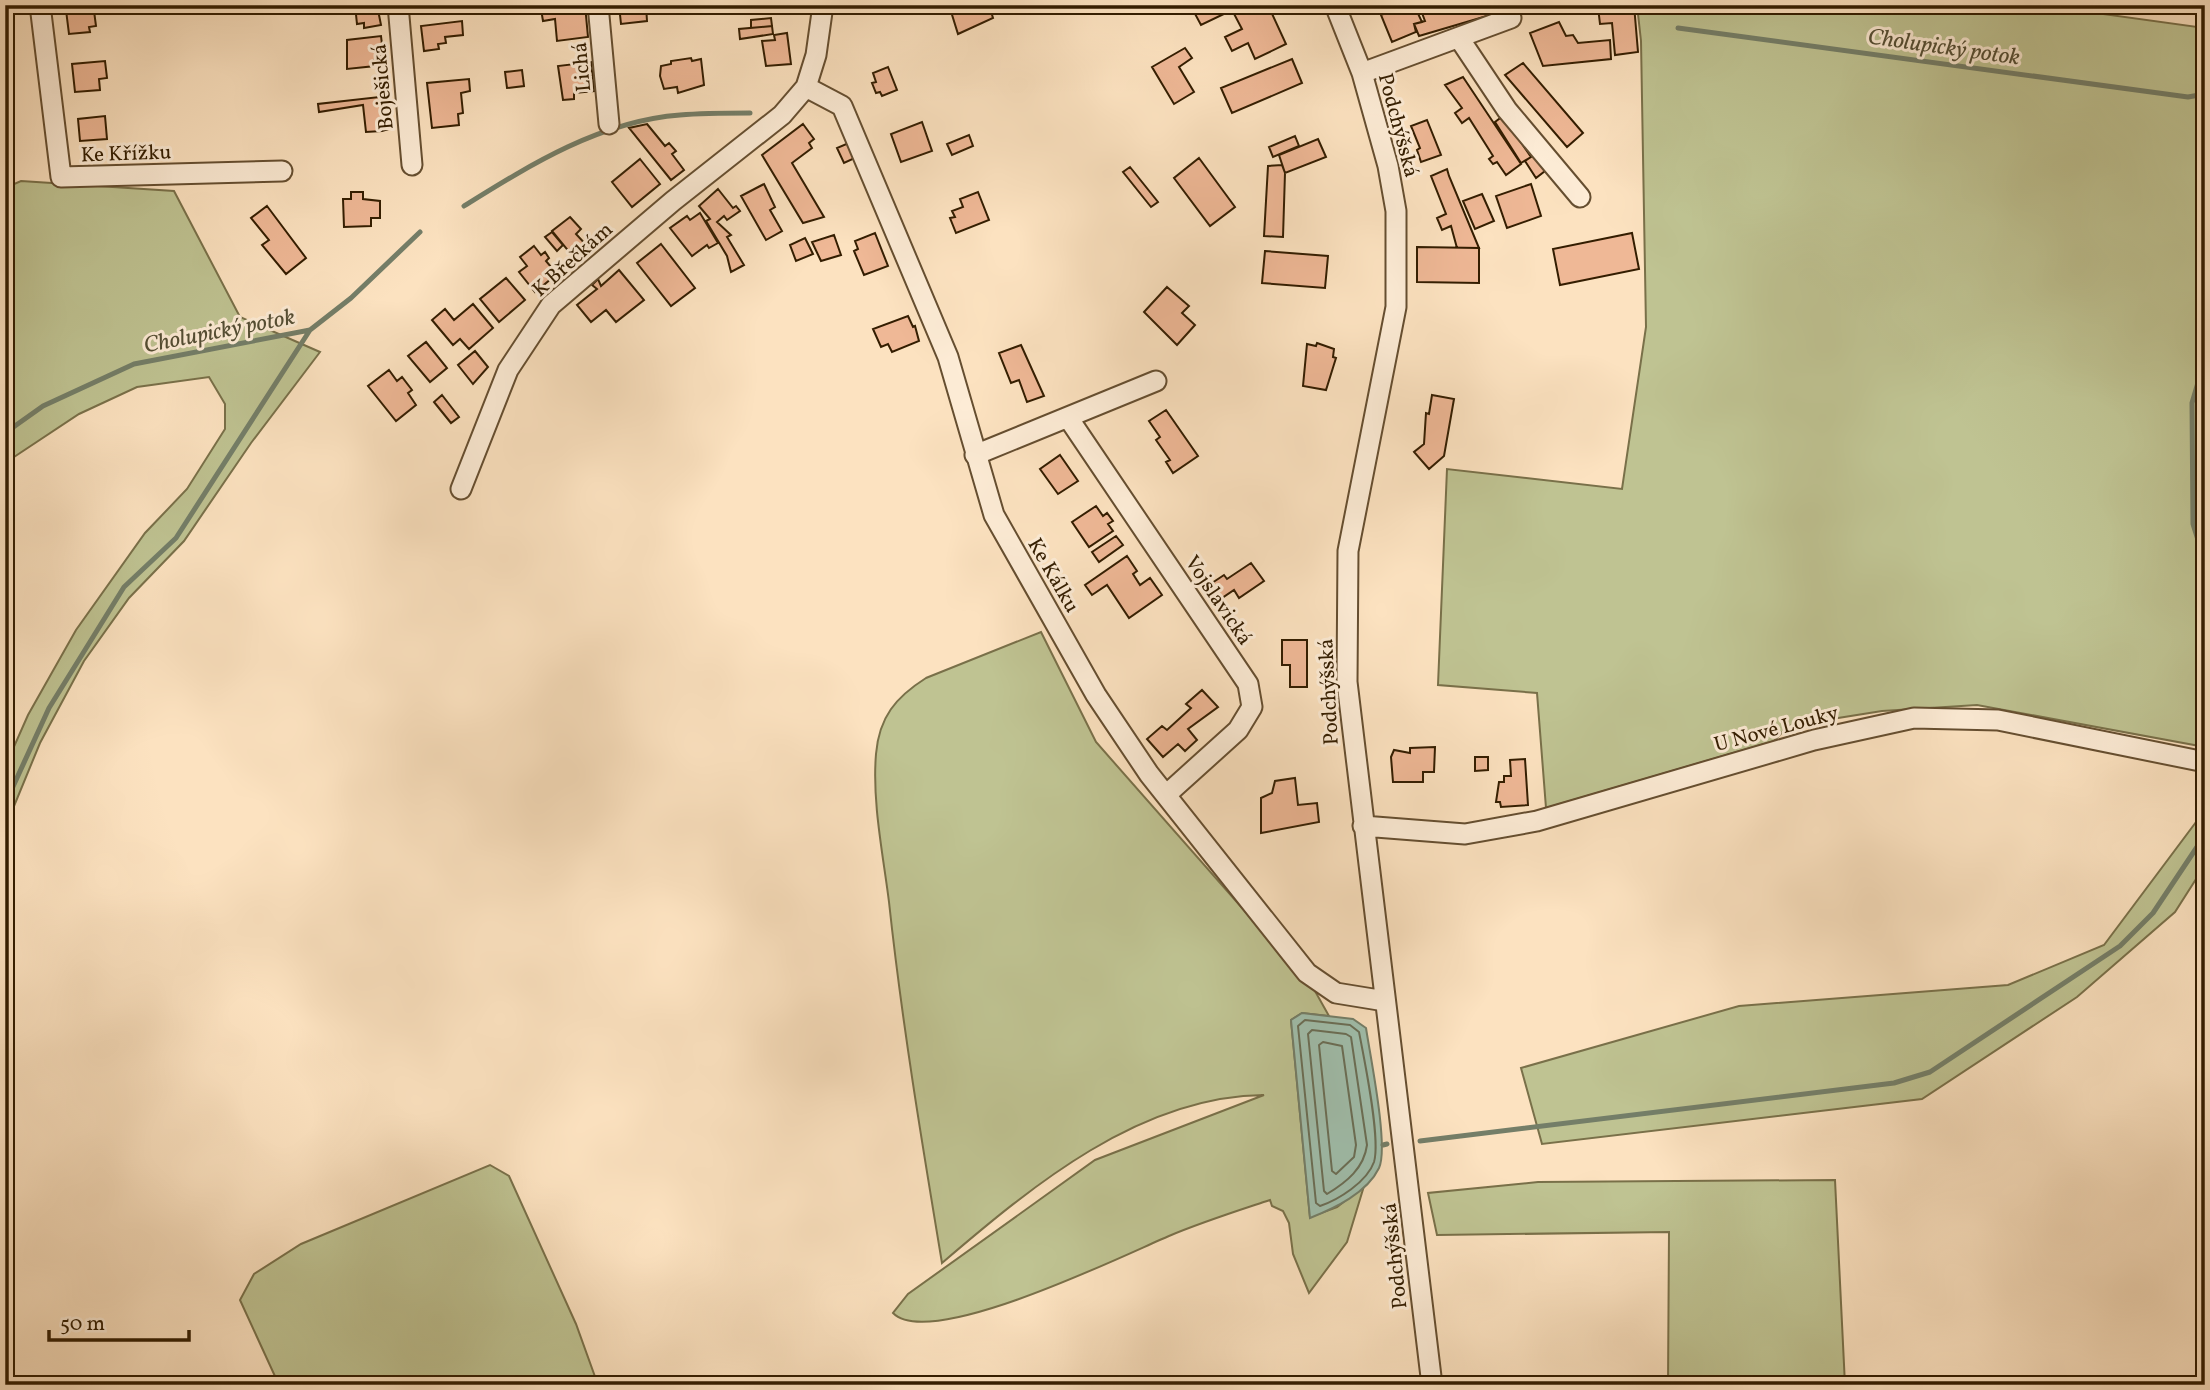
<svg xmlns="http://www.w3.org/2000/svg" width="2210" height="1390" font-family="Vollkorn,serif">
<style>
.green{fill:#bfc392;stroke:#797049;stroke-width:2}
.water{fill:#a0bfad;stroke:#747e68;stroke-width:2}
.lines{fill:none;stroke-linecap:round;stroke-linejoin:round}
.shore{stroke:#6a6e56;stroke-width:2}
.stream{stroke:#747e68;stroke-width:5}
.building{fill:#efb896;stroke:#331d00;stroke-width:2}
.minor-casing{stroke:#654e30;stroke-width:23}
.minor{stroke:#fdecd6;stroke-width:19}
.labels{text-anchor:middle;stroke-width:6;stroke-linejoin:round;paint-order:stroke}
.street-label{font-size:21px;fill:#331d00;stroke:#fdecd6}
.water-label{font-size:23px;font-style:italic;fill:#544e34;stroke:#fdecd6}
</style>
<rect width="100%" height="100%" fill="#fce2c0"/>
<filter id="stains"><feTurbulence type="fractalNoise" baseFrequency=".00286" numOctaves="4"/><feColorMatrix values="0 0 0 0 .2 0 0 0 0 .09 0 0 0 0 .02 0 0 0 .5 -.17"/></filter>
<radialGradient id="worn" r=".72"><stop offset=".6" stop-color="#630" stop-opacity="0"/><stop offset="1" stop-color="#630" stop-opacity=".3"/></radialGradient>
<path class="green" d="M1637 5H2038L2205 28V747L1977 705 1882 711 1788 726 1774 741 1546 808 1537 693 1438 685 1447 469 1622 489 1646 327 1641 41Z
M21 181 174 191 240 317 320 352 251 443 184 541 129 598 84 661 40 743 5 828V767L28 715 76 630 145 533 187 489 225 429V404L209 377 137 387 79 414 5 463V188Z
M1041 632 1096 742 1315 991 1329 1016 1302 1013 1291 1020 1310 1217 1337 1207 1364 1186 1347 1242 1309 1293 1293 1254 1289 1223 1283 1211 1272 1206 1270 1200C1237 1211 1202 1222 1169 1236 1126 1254 930 1351 893 1313L908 1294 1095 1160 1264 1095C1140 1096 1032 1186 942 1263 922 1143 902 1023 889 902 883 854 872 802 876 754 879 717 896 697 926 678Z
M2199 781H2205V865L2175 912 2077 997 1922 1099 1542 1144 1521 1068 1739 1006 2008 985 2104 945 2202 814Z
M490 1165 509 1176 576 1324 598 1385H279L240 1300 254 1274 301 1244Z
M1835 1180 1845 1385H1668L1669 1232 1437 1235 1428 1193 1538 1182Z"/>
<path class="water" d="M1302 1013 1353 1019 1366 1028C1370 1055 1389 1147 1379 1168 1367 1193 1335 1208 1310 1218L1291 1020Z"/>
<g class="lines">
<path class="shore" d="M1305 1020 1350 1025 1359 1032C1364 1058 1381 1139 1374 1162 1367 1182 1338 1200 1320 1206L1316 1203 1298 1026Z
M1312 1030 1346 1034 1351 1037 1367 1145C1364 1168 1347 1182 1327 1194L1324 1191 1308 1034Z
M1323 1042 1342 1046 1356 1145 1354 1157 1336 1174 1332 1171 1319 1045Z"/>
<path class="stream" d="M1678 28 2188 97 2205 94
M464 206C530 165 600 121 680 115 703 113 726 113 750 113
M2205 359 2192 403 2193 524 2205 562
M5 433 43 406 134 364 310 330 351 298 420 232
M5 804 49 708 124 587 176 538 310 330
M1420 1141 1894 1083 1930 1072 2120 946 2153 913 2205 835
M1383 1145 1387 1144"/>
</g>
<path class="building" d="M93 5 110 7H104L105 13 97 14 94 11 96 26 89 27 90 32 69 34 66 10Z
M355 5H377L381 25 364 28V23L357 24Z
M585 5 588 37 557 41 555 19 543 21 541 9Z
M619 5H646L647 21 621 24Z
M949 5H989L993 18 958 34Z
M1207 5H1224L1228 12 1201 25 1194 12Z
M1241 5H1268L1286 44 1255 59 1248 43 1232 51 1225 37 1242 29 1232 10Z
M1377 5H1404L1381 15Z
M1404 5H1414L1422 22 1414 24 1416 32 1392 42 1381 15Z
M1419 5H1513L1514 8 1419 36 1414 24 1425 21Z
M1634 5 1638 52 1615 55 1612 23 1600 24 1598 7Z
M771 18 772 26 751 28V20Z
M462 21 463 35 445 37 446 43 438 44 439 49 424 51 421 26Z
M1559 22 1566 36 1573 35 1578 43 1610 40 1611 59 1543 66 1530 33Z
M772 26 773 34 740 39 739 29Z
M787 33 791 64 766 66 762 41 775 40 774 35Z
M381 36 383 53 374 60 375 66 347 69V40Z
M1185 48 1192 58 1179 67 1194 92 1174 104 1152 67Z
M691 58 692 61 701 59 704 85 678 93 677 87 664 89 660 76 661 66 671 64V61Z
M1292 59 1302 83 1232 113 1221 88Z
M105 61 107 78 99 79 100 90 75 92 72 64Z
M591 62 594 91 574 93V99L563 100 558 66Z
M1523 63 1583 133 1567 147 1505 75Z
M888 67 897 90 882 96 880 92 876 93 872 83 876 82 873 73Z
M522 70 524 86 507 88 505 72Z
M1463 77 1521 164 1506 175 1497 162 1493 164 1489 159 1493 156 1469 118 1462 123 1455 113 1462 108 1445 85Z
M469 79 470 91 461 93 463 113 458 114 459 125 432 128 427 83Z
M388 96 392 128 382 131 366 132 363 105 319 112 318 104Z
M105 116 107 139 80 141 78 119Z
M1503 116 1531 157 1521 163 1495 122Z
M1427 120 1441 155 1421 162 1417 150 1420 148 1411 126Z
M922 122 932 151 901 162 891 134Z
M647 124 665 146 669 143 676 151 672 154 684 170 671 180 629 128Z
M803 124 814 139 809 143 812 148 792 163 824 217 803 223 762 155Z
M969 135 973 146 952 155 947 144Z
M1295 136 1299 146 1273 157 1269 147Z
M1318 139 1326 157 1285 173 1279 155Z
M851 142 857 157 844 163 837 148Z
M1534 155 1545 171 1536 178 1525 161Z
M1199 158 1235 207 1210 226 1174 178Z
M640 159 660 184 632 207 612 182Z
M1282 165 1285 173 1283 237 1264 236 1268 166Z
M1130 167 1158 202 1151 207 1123 172Z
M1447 169 1449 176 1479 248H1457L1451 226 1442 230 1437 218 1446 214 1431 176Z
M764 184 775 207 770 210 782 231 766 240 741 196Z
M1531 184 1541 216 1507 228 1496 196Z
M718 189 733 208 736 206 740 211 727 220 724 216 717 222 731 235 727 237 744 265 731 272 727 256 706 221 710 219 699 206Z
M351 192H363V199L380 201V218H371V226L344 227 343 199H351Z
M978 192 989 220 956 233 950 218 955 217 952 211 963 207 960 199Z
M1482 194 1494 221 1475 229 1463 201Z
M267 206 306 258 286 274 262 245 269 240 251 218Z
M700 213 718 243 709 248 707 245 692 256 670 228 687 216 690 220Z
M570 217 581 229 576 234 589 248 575 259 552 231Z
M552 232 563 245 557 251 545 237Z
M875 233 888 266 864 275 854 251 858 249 855 241Z
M1632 233 1639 269 1560 285 1553 249Z
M834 235 841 255 821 261 812 242Z
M805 238 813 254 796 261 790 245Z
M661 244 695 288 671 306 637 263Z
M534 246 541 255 545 252 549 258 546 261 557 274 535 292 519 272 527 266 520 257Z
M1417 247 1479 248V283L1417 282Z
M1265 251 1328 256 1325 288 1262 283Z
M619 270 644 300 616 322 606 310 591 322 577 305 597 289 592 285 598 279 601 286Z
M506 278 525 300 499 322 480 299Z
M1167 287 1189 306 1182 313 1195 325 1177 345 1144 312Z
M473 304 493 328 469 349 460 339 453 345 432 320 445 309 454 320Z
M908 316 913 327 915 326 919 341 892 352 888 344 881 347 873 329Z
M426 342 447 368 430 382 408 356Z
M1317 343 1334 349 1333 357 1336 358 1326 390 1303 386 1307 344 1316 346Z
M1021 345 1044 396 1027 402 1019 380 1011 383 999 353Z
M475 351 488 367 473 384 458 365Z
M389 370 397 381 402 377 412 390 408 393 416 405 396 421 368 386Z
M442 395 459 417 451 423 434 402Z
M1432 395 1454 399 1444 456 1429 469 1414 452 1424 444 1426 413 1429 414Z
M1166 410 1198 456 1173 473 1166 462 1170 460 1156 440 1160 437 1149 421Z
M1060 455 1078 481 1058 494 1040 469Z
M1096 506 1103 516 1107 513 1113 521 1108 524 1113 531 1089 547 1072 522Z
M1116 536 1123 545 1099 562 1092 552Z
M1127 556 1137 571 1133 574 1140 585 1150 578 1162 595 1129 618 1107 585 1092 595 1085 585Z
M1251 563 1264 581 1239 598 1234 590 1219 600 1209 585 1224 575 1227 579Z
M1282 640H1307V687H1290V665H1282Z
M1202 690 1218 707 1188 729 1197 740 1185 751 1178 744 1163 757 1147 739 1162 726 1167 730 1191 708 1186 704Z
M1435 747 1434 772H1423V782H1393L1391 757 1394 750 1410 753V748Z
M1475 757H1488V770L1475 771Z
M1525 759 1528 805 1501 807 1500 802H1496L1499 782H1504V776H1511L1510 760Z
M1295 778 1298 805 1317 803 1319 822 1261 833V798L1272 793 1275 781Z"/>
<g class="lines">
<defs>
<path id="minor" d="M40 5 61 177 282 171
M398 5 412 165
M598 5 609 124
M1335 5 1362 73 1388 166 1396 211V307L1348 551 1347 682 1432 1385
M1459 38 1507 110 1580 197
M1362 73 1511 18
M806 87 842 106 948 357 994 515 1096 695 1149 774 1307 973 1336 993 1385 1001
M1069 419 1248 684 1252 707 1238 730 1166 795
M975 455 1156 381
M461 489 508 370 551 305 673 201 782 115 806 87 816 55 823 5
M1363 826 1465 834 1537 821 1814 740 1914 718 1998 720 2205 762"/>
</defs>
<use href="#minor" class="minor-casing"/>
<use href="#minor" class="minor"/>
</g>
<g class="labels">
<g class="street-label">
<text transform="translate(581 67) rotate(-95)" y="7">Lichá</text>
<text transform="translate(382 87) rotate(-95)" y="7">Boješická</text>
<text transform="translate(1399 125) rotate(75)" y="7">Podchýšská</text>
<text transform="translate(126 153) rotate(-2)" y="7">Ke Křížku</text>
<text transform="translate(572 259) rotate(-42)" y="7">K Břečkám</text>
<text transform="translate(1054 575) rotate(60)" y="7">Ke Kálku</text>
<text transform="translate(1219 600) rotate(56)" y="7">Vojslavická</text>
<text transform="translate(1328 692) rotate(-93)" y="7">Podchýšská</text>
<text transform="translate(1776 728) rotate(-15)" y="7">U Nové Louky</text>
<text transform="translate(1394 1256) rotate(-96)" y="7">Podchýšská</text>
</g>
<g class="water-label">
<text transform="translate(1944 46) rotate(8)" y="8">Cholupický potok</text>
<text transform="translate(219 330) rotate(-11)" y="8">Cholupický potok</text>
</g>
</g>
<rect width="2210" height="1390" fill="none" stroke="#fce2c0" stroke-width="28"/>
<rect x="7" y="7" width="2196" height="1376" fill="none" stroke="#331d00" stroke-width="3.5"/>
<rect x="14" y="14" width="2182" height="1362" fill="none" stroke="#331d00" stroke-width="2"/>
<path d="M49 1330v10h140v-10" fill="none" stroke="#331d00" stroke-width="3.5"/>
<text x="60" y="1330" font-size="21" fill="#331d00" stroke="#fdecd6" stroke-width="5" paint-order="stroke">50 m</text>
<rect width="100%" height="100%" filter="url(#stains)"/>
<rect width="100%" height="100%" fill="url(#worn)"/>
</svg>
